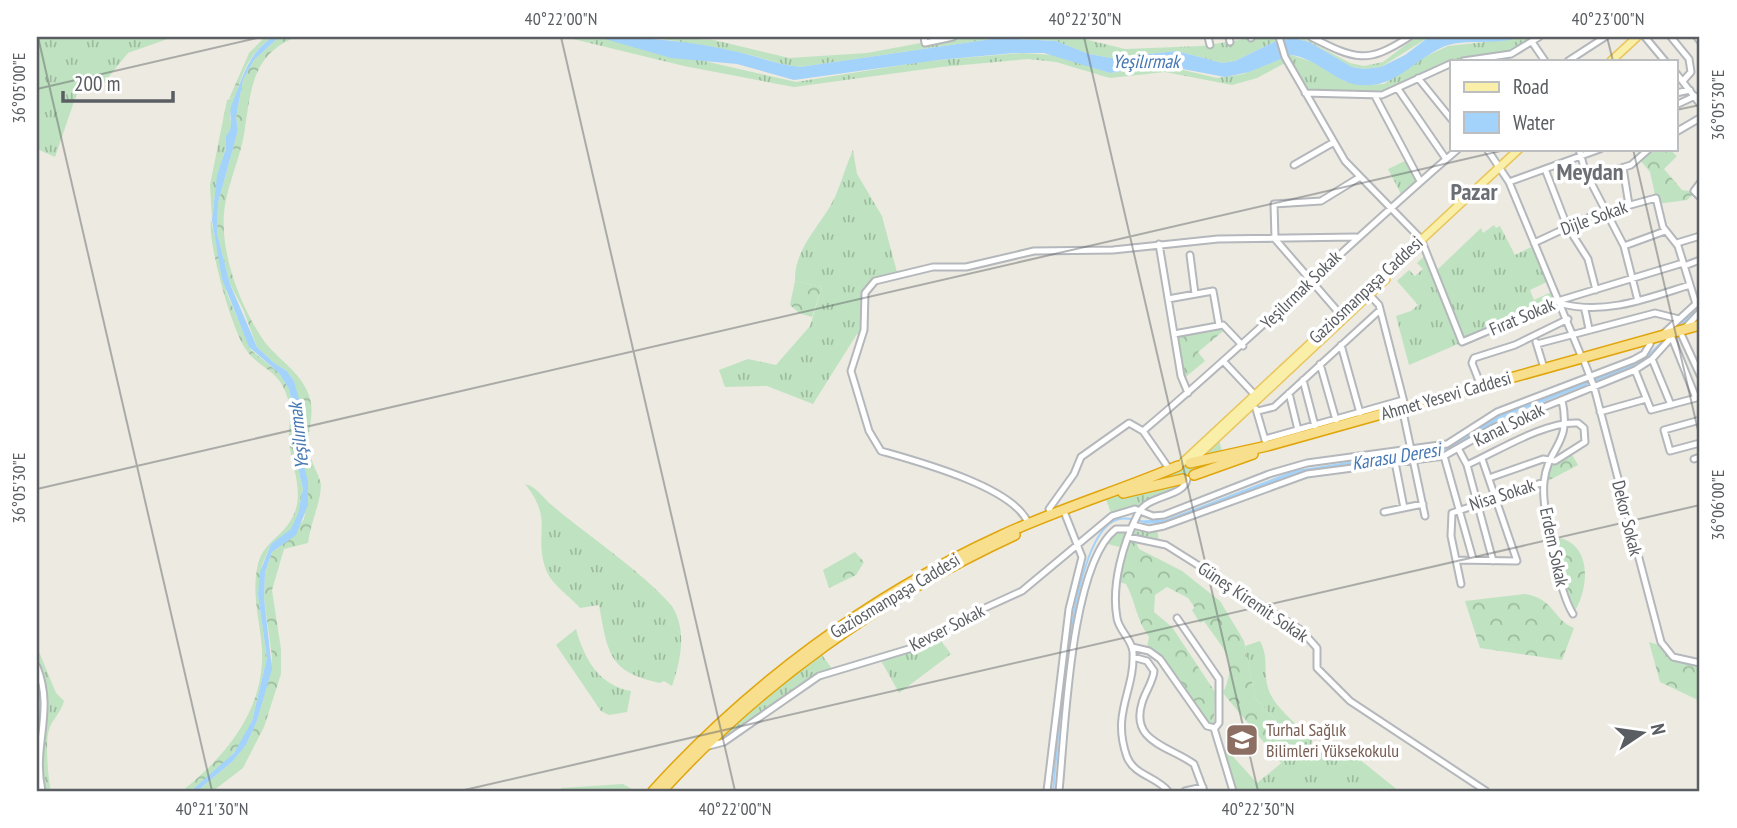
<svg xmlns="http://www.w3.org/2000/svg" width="1737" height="828" font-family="'PT Sans Narrow',sans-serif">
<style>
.grass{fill:url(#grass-tufts)}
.forest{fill:url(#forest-crowns)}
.water{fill:#a3d2fa}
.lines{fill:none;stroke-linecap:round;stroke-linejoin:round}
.stream{stroke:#a3d2fa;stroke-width:2}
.canal{stroke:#a3d2fa;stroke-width:3.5}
.minor-casing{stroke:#b4b7bb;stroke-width:9}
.major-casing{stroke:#e9c65d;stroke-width:10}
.highway-casing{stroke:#e1a50c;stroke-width:12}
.minor{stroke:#fff;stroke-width:5}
.major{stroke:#faefa8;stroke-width:7}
.highway{stroke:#f7df8e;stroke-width:9}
.ticks{fill:none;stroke:#5a5d61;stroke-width:2;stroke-opacity:0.45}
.labels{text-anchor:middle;stroke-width:7;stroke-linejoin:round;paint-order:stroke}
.street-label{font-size:18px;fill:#5a5d61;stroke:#fff}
.education-label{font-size:18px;fill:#785e54;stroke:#fff;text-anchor:start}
.water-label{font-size:19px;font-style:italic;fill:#4578b3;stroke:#fff}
.district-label{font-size:24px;font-weight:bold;fill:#6b6f73;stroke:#fff}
.neatline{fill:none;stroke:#5a5d61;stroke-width:2.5}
.ticks-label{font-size:18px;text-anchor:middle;fill:#5a5d61}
</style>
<defs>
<pattern id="grass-tufts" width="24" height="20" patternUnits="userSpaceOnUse" patternTransform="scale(1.75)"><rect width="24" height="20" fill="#bfe3c0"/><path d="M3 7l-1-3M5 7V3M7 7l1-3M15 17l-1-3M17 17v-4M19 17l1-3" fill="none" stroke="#9ebb9f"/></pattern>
<pattern id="forest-crowns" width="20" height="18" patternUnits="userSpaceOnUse" patternTransform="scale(1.75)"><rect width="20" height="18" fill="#bfe3c0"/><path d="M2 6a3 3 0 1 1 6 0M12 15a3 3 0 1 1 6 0" fill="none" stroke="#9ebb9f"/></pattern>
</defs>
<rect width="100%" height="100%" fill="#eceae1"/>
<path class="grass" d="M37 37H173L128 53 98 90 83 85 79 87 55 157 37 149Z
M565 37 613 39 662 55 700 60 796 82 927 61 1022 53 1053 55 1110 73 1162 65 1217 78 1243 74 1291 55 1313 62 1344 81 1367 85 1384 84 1420 59 1448 46 1534 37 1506 53 1441 63 1384 92 1304 90 1287 62 1257 78 1232 85 1165 72 1110 78 1056 62 1028 59 941 67 794 87 684 66Z
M645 37 714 40 789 58 867 53 953 37H1076L1125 49 1202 46 1258 37H1301L1350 63 1364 66 1383 62 1416 37H1429L1381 67 1364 69 1352 67 1309 42 1293 38 1274 42 1235 61 1222 63 1177 51 1111 58 1089 54 1056 41 999 38 800 67C776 65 760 56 737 52 707 45 675 41 645 37Z
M236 97C234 105 231 108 230 117 230 125 233 120 231 128 223 158 214 187 212 220L210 185 227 100Z
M853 150 857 174 882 216 898 276 875 281 867 289 862 337 857 334 813 404 767 386 725 387 719 370 748 359 776 365 810 326 822 287 795 281C794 247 822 225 835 197 842 181 846 165 853 150Z
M1409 159 1420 181 1402 196 1388 169Z
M1494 225 1496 228 1500 226 1515 255 1535 245 1551 280 1530 290 1534 300 1556 290 1561 300 1409 365 1396 316 1411 311 1418 305 1397 281 1409 270 1415 276 1423 269 1417 263 1427 253 1435 272 1481 228 1483 233Z
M1218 436 1223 455 1246 451 1188 479V482L1140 510 1112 516 1106 499 1178 467Z
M525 484C538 487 543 499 554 507 592 539 639 569 672 606 687 631 681 659 672 686L664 681 660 683C609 672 608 654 599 605L580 608C569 595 550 584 545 567 534 532 554 520 525 484Z
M1133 525 1157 528 1159 542 1128 537 1124 548 1103 543 1112 532 1131 529Z
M576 629C584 658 598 685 631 691L627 712 609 715 601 711 556 645Z
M935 633 951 654 899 693 879 657 906 650Z
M1260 641C1269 658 1263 669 1268 688 1273 706 1298 726 1312 738L1311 752 1335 751 1359 759 1399 791H1233L1218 749 1227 750 1257 783 1301 747 1255 698 1245 646Z
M37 647 56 693 64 701C61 713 52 719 49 730 45 742 48 779 51 791H37Z
M819 651 833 670 824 673 713 746 732 721Z
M623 784 635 791H562L561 788Z"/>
<path class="forest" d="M265 37H274C251 50 241 73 236 97L229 99 249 53Z
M279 37H296C253 54 251 88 245 128 242 153 231 175 226 200 216 244 239 305 264 341 279 361 303 373 310 399 314 413 309 427 308 441 307 458 321 476 321 486 320 505 310 524 308 543L284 549 272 590 281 649V674L264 727 243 768 213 791H197L232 762 246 745 257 721 270 675 272 657 264 598 265 574 272 552 291 538 304 519 308 494 299 449 301 416 294 381 287 371 274 363 257 347 243 309 230 284 217 233 218 203 238 130 236 117 243 80 253 61Z
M1649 149H1674L1673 153 1677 156 1664 169 1682 190 1695 192 1687 200 1657 204 1650 172 1640 160Z
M211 219 227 294 251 350 279 373 289 389 293 408V446L303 489 298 515 291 530 271 544 262 565 258 595 267 658 252 721 241 744 228 759 195 788 182 791C226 756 265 710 262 649 260 620 251 594 258 564 263 544 279 538 289 523 308 496 291 468 289 440 288 428 292 415 289 403 281 369 263 372 247 351 232 332 207 241 211 219Z
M795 281 822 287 812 317 799 313 790 305Z
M1218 325 1227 328 1198 352 1205 361 1182 380 1174 334Z
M1571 453 1578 465 1544 483 1551 459 1555 461Z
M1128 537 1134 538 1139 549 1182 571 1220 601 1244 641 1255 698 1301 747 1281 763 1223 693C1239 658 1223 650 1204 621L1200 623 1192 610 1195 608 1188 598 1167 587 1155 595 1154 612 1172 627 1215 692 1214 724 1210 725 1166 662 1147 647 1149 637C1136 620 1136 602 1126 584L1118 582Z
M1560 538C1594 547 1588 592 1573 614L1569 607 1552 539Z
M855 552 864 562 856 575 829 588 823 570Z
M1525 594C1555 599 1553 620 1574 628L1562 660 1480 648 1465 601Z
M1649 642 1662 646 1668 653 1700 663V701L1660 682Z"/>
<path class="water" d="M274 37H279L254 60 243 80 236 117 238 130 218 203 217 233 230 284 257 347 274 363 287 371 294 381 300 403 299 449 308 481V505L296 535 272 552 265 573 264 598 272 669 257 721 246 745 232 762 197 791H191L234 753 252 721 267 658 258 595 260 572 271 544 291 529 298 514 303 489 293 446V408L289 389 279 373 249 347 222 279 212 220 217 176 226 148V136C236 126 227 115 232 104 242 81 247 52 274 37Z
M598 37C645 37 692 41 738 52 760 57 778 65 800 67L999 38 1056 41 1089 54 1111 58 1177 51 1222 63 1235 61 1274 42 1293 38 1309 42 1352 67 1364 69 1381 67 1405 55 1429 37H1520C1496 46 1468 38 1445 46 1414 59 1396 89 1359 85 1334 82 1317 58 1291 55L1249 72 1225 77 1162 65 1110 73 1044 53H1014L938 60 794 80 737 64 671 58Z"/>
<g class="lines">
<path class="stream" d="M1053 791C1059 736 1068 557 1109 524 1120 515 1133 519 1145 522"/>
<path class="canal" d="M1675 330 1700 306
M1145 522 1167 521 1295 472 1449 448 1500 417 1633 365 1650 355 1667 338"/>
<defs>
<path id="minor" d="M924 37 925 43 953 37
M1208 37 1210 45
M1229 37 1230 42
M1251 37V38
M1279 37 1285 57 1345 161 1421 239 1462 342 1561 300 1683 263
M1311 37C1355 59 1366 65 1409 37
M1645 37 1665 61
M1671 37 1689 59 1691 72 1683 81
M1697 37 1700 41
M1532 42 1545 61
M1463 61 1511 54 1539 37
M1568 61 1605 37
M1676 73 1700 104
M1418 78 1452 120
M1398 89 1446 159
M1305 93 1382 95 1452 63
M1676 93 1690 90
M1375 96 1420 181
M1676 105 1695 96
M1676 132 1700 118
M1487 149 1509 182 1582 358
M1579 149 1585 171 1624 246 1638 301
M1294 165 1334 142
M1623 168 1629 205
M1545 169 1567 226 1588 259 1596 290
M1589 178 1631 165 1649 149
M1509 182 1600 149
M1700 183 1694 191 1700 197
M1534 243 1594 215 1656 198 1663 227 1678 246 1696 304
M1677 243 1700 236
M1159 244 1181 376 1188 393
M1624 246 1665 231
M1190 255 1195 294
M1684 266 1700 260
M1368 293 1379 305 1404 402
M1168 299 1213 291 1219 325
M1562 304C1607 315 1648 298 1690 285
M1585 310 1589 329
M1340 314 1275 239 1274 204 1321 201 1360 177
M1686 327 1700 312
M1174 334 1223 325 1243 346
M1663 334 1700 300
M1682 336 1700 375
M1672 338 1696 398
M1536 342 1544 368
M1537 344 1655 313 1679 319
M1341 345 1360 413
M1652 359 1671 405
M1584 361 1594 387 1661 642 1673 657 1700 663
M1225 363 1254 394
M1320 364 1336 420
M1635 370 1651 410 1700 397
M1303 380 1315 426
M1481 386 1472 363 1474 358 1515 345 1568 319
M1289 393 1298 430
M1562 400C1572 446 1548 445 1544 482 1541 507 1560 594 1573 614
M1256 409 1265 440
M1258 411 1274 407 1380 310
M1403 412 1425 516
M1600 412 1646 399
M1700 420 1664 430 1670 451 1700 443
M1265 439 1403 400
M1459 450 1467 465 1493 561
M1444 456 1473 559
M1694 459 1700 457
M1395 462 1404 508
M1467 465C1498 451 1545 421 1578 423L1584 428 1585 442 1555 461 1543 459 1489 478
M1170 470 1143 431C1251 340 1351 241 1458 149
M1384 512 1423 504
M1051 513 1049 509 1074 474 1081 457 1129 423 1143 431
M1028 523C1014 487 916 461 881 451L869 431 851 371 864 330 865 293 875 281 933 267H966L1034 251 1113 250 1218 239 1356 237
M1133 525 1149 529 1164 526 1307 474 1444 456 1495 427 1635 370 1652 359 1670 339
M1128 537 1166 545 1301 630 1317 648V668L1350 701 1486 791
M1456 560 1517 561 1482 459
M1461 584 1451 536 1452 513 1544 482
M1132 647 1149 651 1160 659 1207 726 1215 728 1219 723V679L1177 618
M1133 657 1147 661 1154 671C1153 682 1145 692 1142 703 1130 742 1169 746 1194 764L1204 791
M37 667C55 712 32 745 42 791
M1214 728 1233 791
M705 747 724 742 819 676 912 648 952 623 1022 591 1112 516 1135 509 1153 516 1164 515 1269 474 1307 463 1447 444 1497 412 1633 360 1644 354 1650 344
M1047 791 1069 609 1082 557 1065 514
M1059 791C1065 733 1070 564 1116 529H1131
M1168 791C1157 777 1134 775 1127 757 1111 712 1135 692 1133 652 1132 639 1119 631 1117 618 1111 585 1123 543 1138 514 1147 494 1184 498 1187 479
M1185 791 1203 787"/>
<path id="major" d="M1611 61 1637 37
M1183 462 1519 149
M1191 462 1386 279"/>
<path id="highway" d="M1190 463 1267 446 1700 325
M1194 475 1253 454
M1123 493 1183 479
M653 791C750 684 869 596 1000 536 1058 509 1119 491 1178 466
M662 791C760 683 883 596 1015 535"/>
</defs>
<use href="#minor" class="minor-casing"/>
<use href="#major" class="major-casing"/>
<use href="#highway" class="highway-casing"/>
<use href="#minor" class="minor"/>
<use href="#major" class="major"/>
<use href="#highway" class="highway"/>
</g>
<path class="ticks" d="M38 37 212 791M561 37 735 791M1084 37 1258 791M1607 37 1613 61M37 89 261 37M1676 110 1700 105M1633 149 1700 439M37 489 1509 149M460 791 1700 505"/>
<defs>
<symbol id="university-square" viewBox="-11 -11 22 22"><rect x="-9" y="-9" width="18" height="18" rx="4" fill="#8d6e63" stroke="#fff"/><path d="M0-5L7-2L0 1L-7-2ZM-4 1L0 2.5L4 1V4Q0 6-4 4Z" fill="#fff"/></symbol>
</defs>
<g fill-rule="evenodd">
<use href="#university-square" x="1223" y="721" width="38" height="38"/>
</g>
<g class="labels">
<g class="street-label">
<text transform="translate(1594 218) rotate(-20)" y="6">Dijle Sokak</text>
<text transform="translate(1301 290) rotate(-44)" y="6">Yeşilırmak Sokak</text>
<text transform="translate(1366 290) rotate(-43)" y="6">Gaziosmanpaşa Caddesi</text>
<text transform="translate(1522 317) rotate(-23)" y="6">Fırat Sokak</text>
<text transform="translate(1446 396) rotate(-16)" y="6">Ahmet Yesevi Caddesi</text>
<text transform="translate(1509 425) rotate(-26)" y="6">Kanal Sokak</text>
<text transform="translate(1502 495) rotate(-18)" y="6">Nisa Sokak</text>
<text transform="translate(1627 518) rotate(76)" y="6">Dekor Sokak</text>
<text transform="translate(1554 547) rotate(78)" y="6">Erdem Sokak</text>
<text transform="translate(895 596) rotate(-31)" y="6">Gaziosmanpaşa Caddesi</text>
<text transform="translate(1253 602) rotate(34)" y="6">Güneş Kiremit Sokak</text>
<text transform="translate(947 628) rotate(-27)" y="6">Kevser Sokak</text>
</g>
<g class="education-label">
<text x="1266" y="736">Turhal Sağlık<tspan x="1266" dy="21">Bilimleri Yüksekokulu</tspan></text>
</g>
<g class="water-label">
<text x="1146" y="68">Yeşilırmak</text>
<text transform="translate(298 436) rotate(-96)" y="7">Yeşilırmak</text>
<text transform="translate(1396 456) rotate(-9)" y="7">Karasu Deresi</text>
</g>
<g class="district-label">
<text x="1590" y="180">Meydan</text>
<text x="1474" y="200">Pazar</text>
</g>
</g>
<rect width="1737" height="828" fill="none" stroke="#ffffff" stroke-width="77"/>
<rect x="1450" y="60" width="228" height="91" fill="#ffffff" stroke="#bdbec0" stroke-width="2"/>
<rect x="1464" y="82" width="35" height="10" fill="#faefa8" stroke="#bdbec0" stroke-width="2"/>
<text x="1513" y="94" font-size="21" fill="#5a5d61">Road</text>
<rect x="1464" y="112" width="35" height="21" fill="#a3d2fa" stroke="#bdbec0" stroke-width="2"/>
<text x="1513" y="130" font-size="21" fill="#5a5d61">Water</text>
<g transform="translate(1642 733) rotate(77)" stroke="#ffffff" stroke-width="5" paint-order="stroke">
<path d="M0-5L12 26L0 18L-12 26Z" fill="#5a5d61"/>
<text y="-10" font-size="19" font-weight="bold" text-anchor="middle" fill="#5a5d61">N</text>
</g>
<path d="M63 91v10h110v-10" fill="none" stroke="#5a5d61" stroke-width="3.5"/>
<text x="74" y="91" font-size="21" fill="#5a5d61" stroke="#ffffff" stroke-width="5" paint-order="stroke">200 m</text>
<rect x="38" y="38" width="1660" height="752" class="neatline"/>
<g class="ticks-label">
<text x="561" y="25">40°22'00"N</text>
<text x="1085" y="25">40°22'30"N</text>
<text x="1608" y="25">40°23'00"N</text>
<text transform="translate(19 88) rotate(-90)" y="6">36°05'00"E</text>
<text transform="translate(1718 105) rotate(-90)" y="6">36°05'30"E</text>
<text transform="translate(19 488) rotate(-90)" y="6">36°05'30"E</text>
<text transform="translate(1718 505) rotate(-90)" y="6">36°06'00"E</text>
<text x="212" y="815">40°21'30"N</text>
<text x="735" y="815">40°22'00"N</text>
<text x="1258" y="815">40°22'30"N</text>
</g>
</svg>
